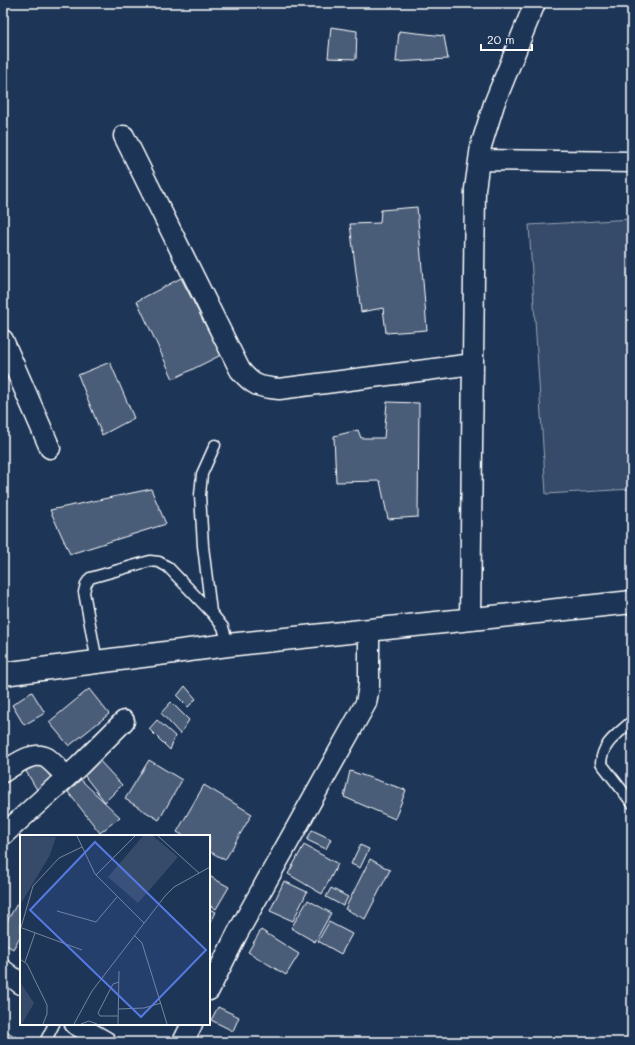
<svg xmlns="http://www.w3.org/2000/svg" width="635" height="1045" font-family="Mali,sans-serif">
<style>
.green{fill:#364b69;stroke:#9aa5b4}
.building{fill:#4a5d79;stroke:#fff}
.lines{fill:none;stroke-linecap:round;stroke-linejoin:round}
.lane-casing{stroke:#fff;stroke-width:13}
.street-casing{stroke:#fff;stroke-width:23}
.secondary-casing{stroke:#fff;stroke-width:25}
.lane{stroke:#1d3557;stroke-width:10}
.street{stroke:#1d3557;stroke-width:20}
.secondary{stroke:#1d3557;stroke-width:22}
.inset-road{fill:none;stroke:#77869a;stroke-width:1}
.view{fill:#567ae2;fill-opacity:0.15;stroke:#567ae2;stroke-width:2}
.inset-edge{fill:none;stroke:#fff;stroke-width:2}
</style>
<rect width="100%" height="100%" fill="#1d3557"/>
<filter id="ink" filterUnits="userSpaceOnUse"><feTurbulence type="fractalNoise" baseFrequency=".025" numOctaves="2"/><feDisplacementMap in="SourceGraphic" scale="8" xChannelSelector="R" yChannelSelector="G"/><feConvolveMatrix kernelMatrix="1 2 1 2 8 2 1 2 1" color-interpolation-filters="sRGB"/></filter>
<g filter="url(#ink)">
<path class="green" d="M632 219V489L546 494 529 225Z"/>
<path class="building" d="M331 27 357 31 356 59 328 58Z
M399 31 444 36 448 59 396 62Z
M417 207 427 330 386 333 383 308 361 312 350 224 380 223 381 210Z
M181 278 221 355 173 379 137 301Z
M110 362 134 418 102 435 78 375Z
M387 402 419 403 418 517 388 519 380 481 336 482 334 436 358 430 361 438H384Z
M151 489 166 524 70 554 50 510Z
M185 686 196 699 188 707 177 696Z
M89 689 109 714 69 746 49 722Z
M32 692 45 713 24 725 12 705Z
M171 702 189 720 180 734 161 713Z
M157 720 175 736 170 750 149 729Z
M97 758 122 785 105 802 83 774Z
M149 760 182 780 159 820 125 799Z
M37 761 60 775 39 793 24 768Z
M350 771 406 790 395 819 344 797Z
M80 779 120 817 100 833 68 792Z
M204 785 252 814 225 860 209 851V836H184L177 832Z
M3 800 7 805 3 809Z
M312 830 331 839 326 849 307 840Z
M304 845 338 864 322 894 288 874Z
M360 845 369 849 360 868 351 864Z
M370 859 390 870 365 919 345 909Z
M209 876 229 887 216 909 209 905Z
M284 881 307 892 293 921 270 911Z
M331 888 348 897 343 906 326 897Z
M21 897V935L13 949 3 943V928Z
M308 900 331 913 315 942 291 928Z
M209 909 216 912 209 926Z
M329 922 352 934 341 954 318 941Z
M261 930 299 954 286 975 248 952Z
M218 1007 239 1017 233 1031 211 1020Z
M3 1029 19 1039 17 1042H3Z
M313 1038 322 1042H311Z"/>
<g class="lines">
<defs>
<path id="lane" d="M211 612 203 546 200 495 202 474 215 445
M97 662 84 592 86 584 90 578 150 561 159 562 168 567 211 612 223 627 228 645
M632 721C618 734 602 743 601 763L632 803
M45 1042 54 1024"/>
<path id="street" d="M124 136 240 370C253 386 259 387 279 389L473 364
M480 160 632 162
M3 340 50 448
M470 619 475 189 481 146 494 104 535 3
M3 772C15 765 33 750 47 758 54 763 60 771 66 776
M3 835 79 766 124 721
M3 970 21 984
M209 990 237 934 366 703 369 686V631
M75 1024 106 1042
M183 1042 192 1024"/>
<path id="secondary" d="M3 674 228 645 632 602"/>
</defs>
<use href="#lane" class="lane-casing"/>
<use href="#street" class="street-casing"/>
<use href="#secondary" class="secondary-casing"/>
<use href="#lane" class="lane"/>
<use href="#street" class="street"/>
<use href="#secondary" class="secondary"/>
</g>
</g>
<g transform="translate(20 835)">
<rect width="190" height="190" fill="#1d3557"/>
<path d="M0 1 36 2 30 20 0 70ZM123 1H133L158 22 118 68 88 42ZM0 147 14 168 2 189H0Z" fill="#364b69"/>
<path class="inset-road" d="M57 1 75 39 124 88M138 1 179 38M76 40 115 1M37 76 76 87 97 62M2 93 62 115M0 96 13 51 39 23 62 12M114 100 122 108 147 189M0 124 7 129 27 170V179L23 189M5 127 15 98M99 174 124 173 141 168M98 181H80L78 178 93 149 99 147M54 189 72 156 145 61 154 52 190 32M61 189 69 186 77 189M98 189 99 136"/>
<path class="view" d="M75 7 186 115 121 182 10 75Z"/>
<rect width="190" height="190" class="inset-edge"/>
</g>
<rect width="635" height="1045" fill="none" stroke="#1d3557" stroke-width="16"/>
<rect x="8" y="8" width="619" height="1029" fill="none" stroke="#fff" stroke-width="1.5" filter="url(#ink)"/>
<path d="M481 44v6h51v-6" fill="none" stroke="#ffffff" stroke-width="2"/>
<text x="487" y="44" font-size="12" fill="#ffffff" stroke="#1d3557" stroke-width="3" paint-order="stroke">20 m</text>
</svg>
